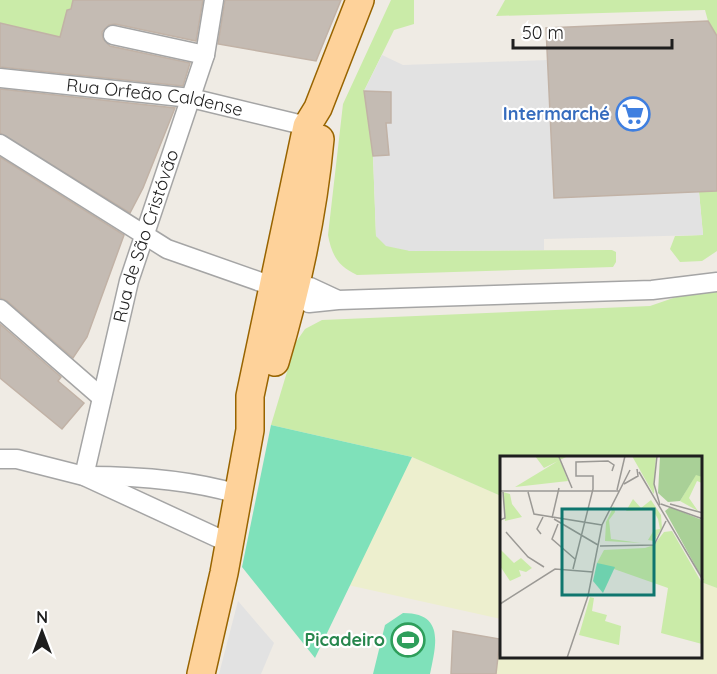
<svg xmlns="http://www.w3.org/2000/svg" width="717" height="674" font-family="Quicksand,sans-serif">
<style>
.farmland{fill:#edefce}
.grass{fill:#caeba8}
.pitch{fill:#7fe1ba}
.parking{fill:#e2e2e2}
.building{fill:#c4bbb3;stroke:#c1b2a6;stroke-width:1.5}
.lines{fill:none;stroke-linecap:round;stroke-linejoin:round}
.minor-casing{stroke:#a5a5a5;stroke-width:21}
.primary-casing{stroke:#986400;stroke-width:30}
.minor{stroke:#fff;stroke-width:18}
.primary{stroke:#fed29a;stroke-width:27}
.labels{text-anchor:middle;stroke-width:4.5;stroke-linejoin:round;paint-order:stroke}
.street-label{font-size:18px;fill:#1e1e1e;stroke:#fff}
.shop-label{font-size:18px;font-weight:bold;fill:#366cbe;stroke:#fff;text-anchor:end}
.leisure-label{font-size:18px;font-weight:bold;fill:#27864d;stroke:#fff;text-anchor:end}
.inset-road{fill:none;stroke:#9b9995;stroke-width:1.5}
.view{fill:#0f766e;fill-opacity:0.15;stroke:#0f766e;stroke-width:3}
.inset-edge{fill:none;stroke:#1e1e1e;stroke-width:3}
</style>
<rect width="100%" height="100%" fill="#efebe4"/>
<path class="farmland" d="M412 457 501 496V619L348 585Z
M701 582 717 588V674H496L501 628V658H700Z"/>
<path class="grass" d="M0 0H73L71 9 67 10 60 37 0 23Z
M391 0H414V24L394 30 364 91 373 156 376 236 410 251 612 250 616 252V262L613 267 357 275C338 266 332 256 328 235L343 104Z
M505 0H717V36L708 21 705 10 496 16Z
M717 191V251L702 261 680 262 670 249 675 236 703 235 699 192Z
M717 283V588L701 582 700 458H501V496L412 457 271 425 296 342 305 329 322 320 650 306Z"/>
<path class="pitch" d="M271 425 412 457 315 658 242 567Z
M403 613C445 613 436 645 430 674H373L385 625Z"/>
<path class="parking" d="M382 55 403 65 548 60 554 198 699 192 703 235 544 239V250L410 251 386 246 376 236 373 156 389 155 386 123H391V93L364 91Z
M238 601 274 643 261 674H219Z"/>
<path class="building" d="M73 0H203L196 41 115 24 109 25 102 32 103 39 110 46 190 63 183 86 0 67V23L60 37 67 10 71 9Z
M225 0H341L316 61 218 44Z
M708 21 717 36V191L554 198 546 28Z
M0 89 175 108 143 188 130 213 0 133Z
M364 91 391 92V123H386L389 155 373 156Z
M0 157 124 235 87 337 73 358 7 301 0 298Z
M0 324 61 377 58 381 84 403 62 429 0 378Z
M453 631 500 639 496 674H451Z"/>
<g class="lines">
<defs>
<g id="minor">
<path d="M113 35 205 55"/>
<path id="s1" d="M0 78 191 98 307 126"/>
<path d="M0 144 167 249 275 287"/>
<path d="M338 300 310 287 296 293 309 303 338 300 652 290 717 282"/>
<path d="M0 309 100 396"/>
<path d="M0 459H17L84 476 229 543"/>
<path id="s2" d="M84 476 129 281 205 55 214 0"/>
<path d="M88 476C137 476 191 480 238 494"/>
</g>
<path id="primary" d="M275 362C297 288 313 216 320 139
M201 674 224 573 250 430V396L307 126 318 108 360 0"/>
</defs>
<use href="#minor" class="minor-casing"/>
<use href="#primary" class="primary-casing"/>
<use href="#minor" class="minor"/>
<use href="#primary" class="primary"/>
</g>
<defs>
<symbol id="supermarket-ring" viewBox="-11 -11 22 22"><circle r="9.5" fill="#fff" stroke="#3f7fe0" stroke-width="1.5"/><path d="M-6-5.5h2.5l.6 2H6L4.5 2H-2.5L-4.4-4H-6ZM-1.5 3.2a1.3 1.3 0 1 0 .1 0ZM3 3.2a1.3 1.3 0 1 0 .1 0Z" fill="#3f7fe0"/></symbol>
<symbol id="stadium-ring" viewBox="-11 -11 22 22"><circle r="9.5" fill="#fff" stroke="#2e9e5b" stroke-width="1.5"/><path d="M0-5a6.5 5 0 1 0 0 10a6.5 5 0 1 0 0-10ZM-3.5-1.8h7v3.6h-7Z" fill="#2e9e5b"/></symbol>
</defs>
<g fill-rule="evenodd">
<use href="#supermarket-ring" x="614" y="95" width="38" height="38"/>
<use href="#stadium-ring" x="389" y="621" width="38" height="38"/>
</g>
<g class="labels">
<g class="street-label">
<text dy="6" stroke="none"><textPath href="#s1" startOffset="156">Rua Orfeão Caldense</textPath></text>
<text dy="6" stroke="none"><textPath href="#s2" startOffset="248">Rua de São Cristóvão</textPath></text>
</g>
<g class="shop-label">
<text x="610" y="120">Intermarché</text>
</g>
<g class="leisure-label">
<text x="385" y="646">Picadeiro</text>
</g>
</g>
<g transform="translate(500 456)">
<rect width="202" height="202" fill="#efebe4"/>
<path d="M35 0H68L60 4 68 25 15 31 58 5 44 12ZM132 0H156L154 38 153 37ZM196 18 202 21V27L197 25 189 42 198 55 180 45ZM3 36 10 38 12 48 22 61 5 65ZM133 43 141 52 151 44 161 59 162 72 154 85 148 84 154 74 160 73 158 63 153 54 126 55ZM114 50 115 56 109 64 111 83 141 87 105 85 106 66ZM172 75 202 127V188L161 177 168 132 97 107 104 94 145 92 154 89 164 76ZM0 93 14 107 21 102 32 112 26 116 19 114 21 120 10 125 0 110ZM90 141 94 142 92 155 107 159 105 165 121 170 119 189 79 179Z" fill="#caeba8"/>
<path d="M160 0H202V21L196 19 180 45 168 46 158 37ZM170 51 202 64V122L165 55Z" fill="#a9d097"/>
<path d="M97 107 115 111 103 137 93 125Z" fill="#7fe1ba"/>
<path class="inset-road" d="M157 0 154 28 160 49M59 1 72 32M139 16 203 124M124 28 138 20 137 13M117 34 125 0M0 35H119M28 36 34 58 102 69M161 48 203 63M170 48 203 57M52 62 59 32M54 63 98 89M0 64 5 62 3 36M58 68 52 83 75 103M6 76 28 101 44 111M41 78 37 73 43 61M100 90 154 89 166 65M73 113 93 33V20H76V6L108 5 114 9 112 15M0 148 55 113 93 116M67 202 88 140 102 69 130 14"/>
<path class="view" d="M62 53H154V139H62Z"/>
<rect width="202" height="202" class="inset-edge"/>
</g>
<g transform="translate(42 632)" stroke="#ffffff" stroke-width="4.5" paint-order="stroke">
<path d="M0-4.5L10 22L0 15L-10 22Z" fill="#1e1e1e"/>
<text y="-9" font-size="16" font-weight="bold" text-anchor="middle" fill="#1e1e1e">N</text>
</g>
<path d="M513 39v9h159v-9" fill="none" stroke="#1e1e1e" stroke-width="3"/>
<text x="522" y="39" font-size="18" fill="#1e1e1e" stroke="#ffffff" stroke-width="4.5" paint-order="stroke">50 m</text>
</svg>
